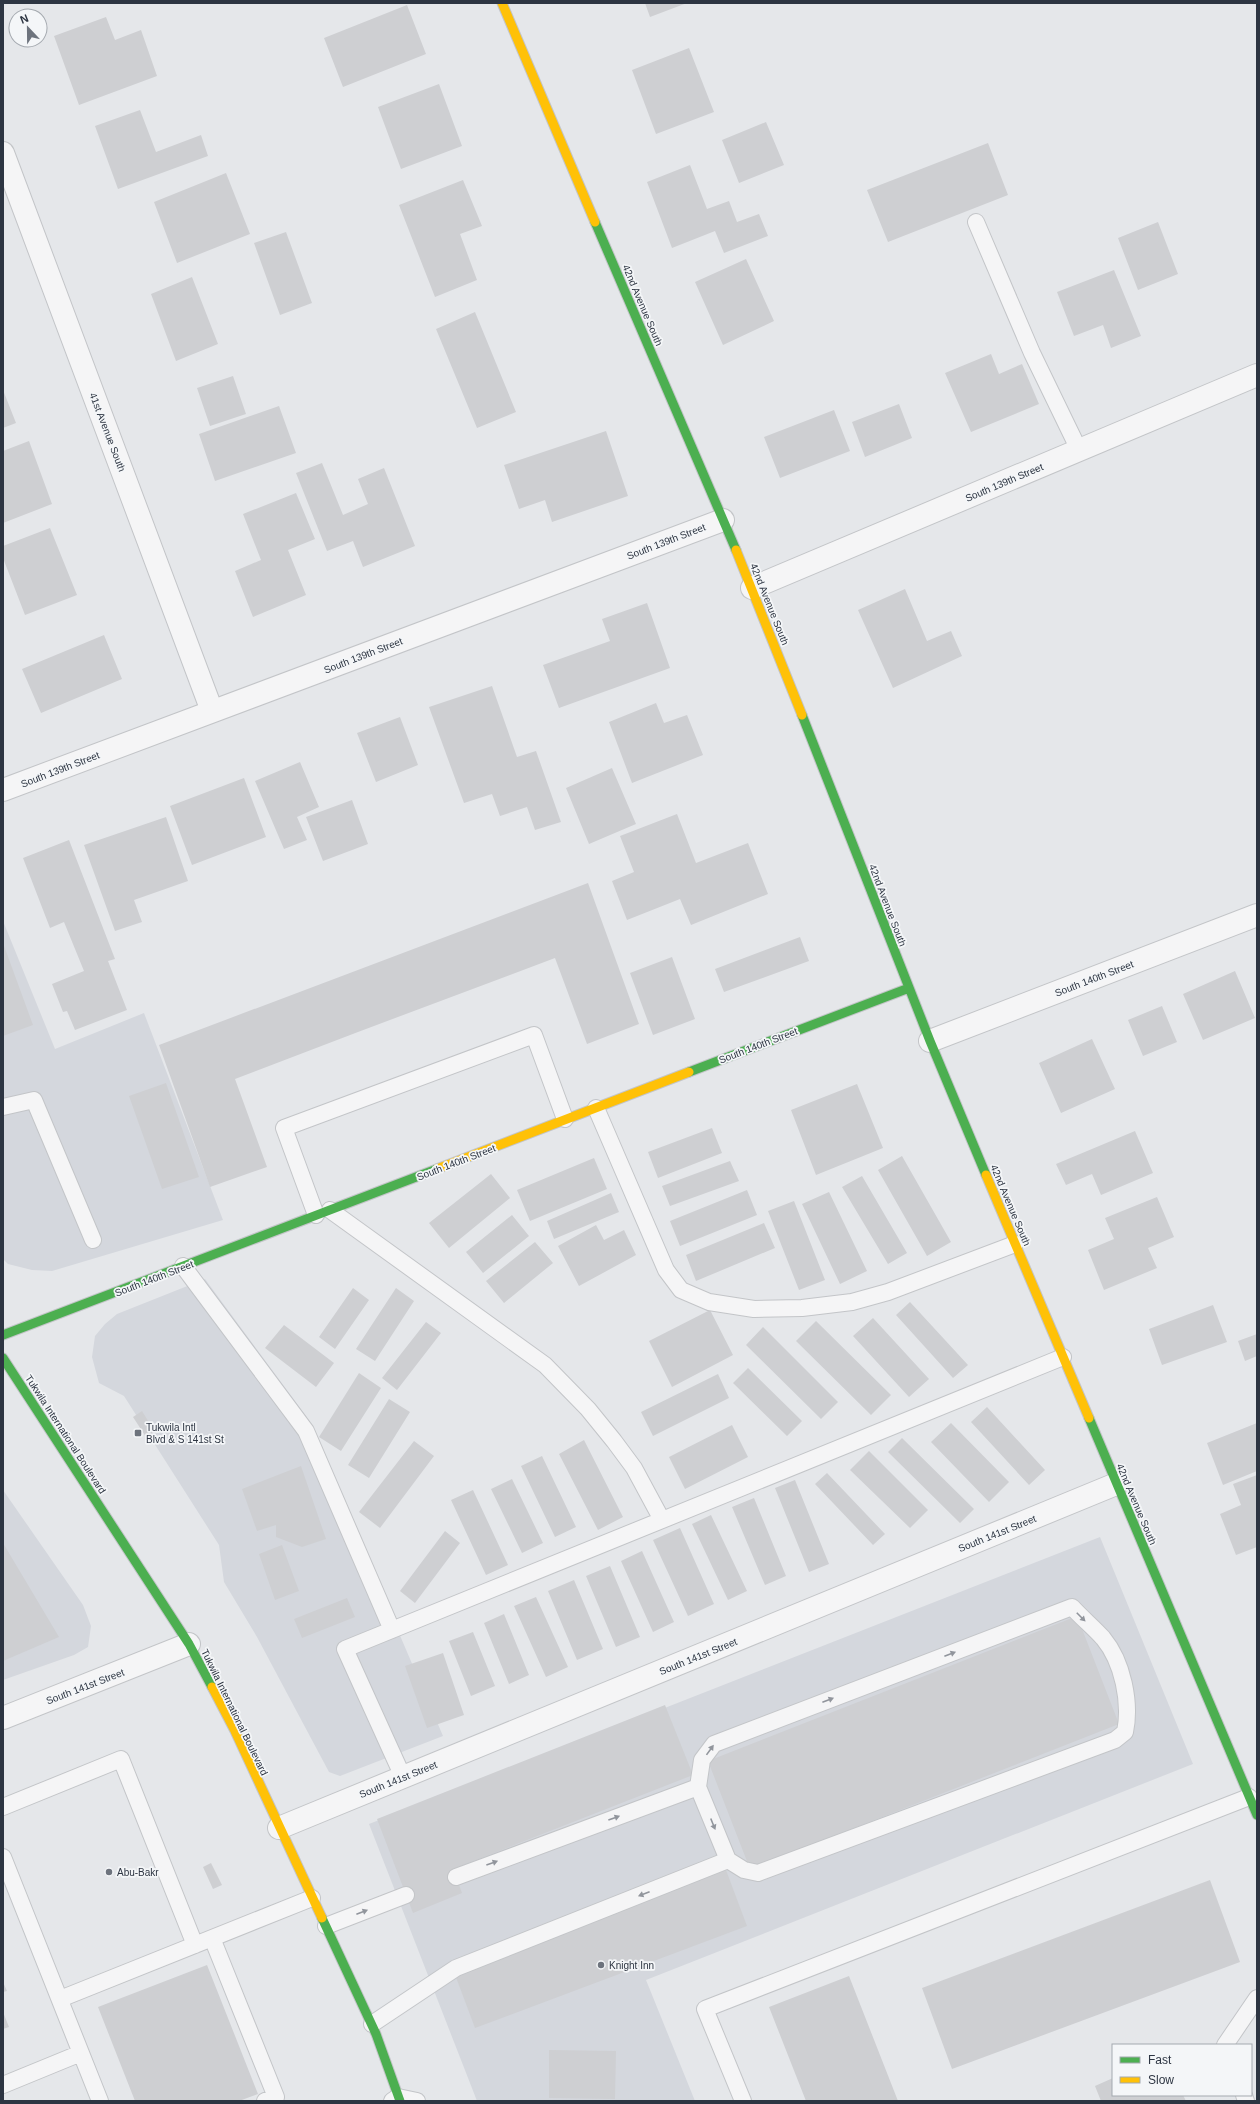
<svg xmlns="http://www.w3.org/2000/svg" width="1260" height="2104" font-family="Arial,sans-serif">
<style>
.built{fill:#d4d7dd}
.building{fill:#cecfd2}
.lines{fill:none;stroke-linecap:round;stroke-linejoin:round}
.lane-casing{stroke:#c3c5c8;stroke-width:18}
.street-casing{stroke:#c3c5c8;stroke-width:24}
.fast-casing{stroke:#c3c5c8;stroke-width:11}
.slow-casing{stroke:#c3c5c8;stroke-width:11}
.lane{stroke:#f5f5f6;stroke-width:16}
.street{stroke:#f5f5f6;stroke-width:22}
.fast{stroke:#4caf50;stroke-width:9}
.slow{stroke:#ffc107;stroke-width:9}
.oneway{fill:#91959c}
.poi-dot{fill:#6d737d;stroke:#f4f6f8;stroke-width:1.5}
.labels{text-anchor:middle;stroke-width:3.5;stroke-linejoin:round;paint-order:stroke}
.street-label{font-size:10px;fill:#2d3542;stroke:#f4f6f8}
.poi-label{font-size:10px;fill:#2d3542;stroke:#f4f6f8;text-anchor:start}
</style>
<rect width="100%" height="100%" fill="#e5e7ea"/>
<path class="built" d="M3 921 55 1049 144 1013 223 1220 52 1271 32 1270 8 1264 3 1259Z
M205 1279 306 1416 443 1736 340 1776 329 1772 257 1637 224 1582 219 1545 124 1396 99 1383 92 1357 95 1336 105 1324 117 1314Z
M3 1490 83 1605 91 1626 88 1647 74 1655 3 1680Z
M1100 1537 1193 1764 646 1980 695 2101H477L369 1824Z"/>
<path class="building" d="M645 3H687L650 17Z
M407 5 426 54 343 87 324 38Z
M106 17 115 40 141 30 157 76 79 105 54 36Z
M689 48 714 112 656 134 632 70Z
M439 84 462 146 401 169 378 107Z
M140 110 156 152 201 135 208 156 118 189 95 126Z
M766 122 784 165 739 183 722 140Z
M988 143 1008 195 888 242 867 190Z
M690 165 707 209 729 201 737 222 759 214 768 236 724 253 715 231 672 248 647 182Z
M226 173 250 234 177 263 154 202Z
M463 180 482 226 460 234 477 280 435 297 399 205Z
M1158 222 1178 274 1138 290 1118 238Z
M286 232 312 303 280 315 254 243Z
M746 259 774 321 723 345 695 282Z
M1114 270 1141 336 1111 348 1103 325 1074 336 1057 292Z
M192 277 218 344 176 361 151 294Z
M475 312 516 412 477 428 436 329Z
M991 354 999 374 1022 364 1039 404 971 432 945 373Z
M233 376 246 414 210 426 197 388Z
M3 390 16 423 3 428Z
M899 404 912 438 865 457 852 422Z
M279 406 296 453 215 481 199 434Z
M834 410 850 451 780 478 764 437Z
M606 431 628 496 552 522 545 500 519 509 504 465Z
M29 441 52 504 3 523V451Z
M322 463 343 515 368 504 358 479 384 468 415 546 363 567 353 541 327 551 296 473Z
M296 493 315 539 288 550 306 595 253 617 235 571 261 560 243 514Z
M50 528 77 595 25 615 3 558V546Z
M905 589 927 641 951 631 962 656 893 688 858 610Z
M647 603 670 668 559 708 543 665 610 641 602 619Z
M104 635 122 679 41 713 22 669Z
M492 686 517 757 536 751 561 822 535 830 527 807 500 816 492 794 464 803 429 707Z
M656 703 664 723 687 715 703 755 632 783 609 722Z
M400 717 418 765 376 782 357 733Z
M300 762 319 807 297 817 307 840 284 849 255 781Z
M612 768 636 824 589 844 566 788Z
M244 778 266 837 192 865 170 806Z
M352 800 368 844 323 861 306 817Z
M677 814 696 863 748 843 768 894 691 925 680 899 627 920 612 881 634 872 620 836Z
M166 817 188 881 134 900 142 922 115 931 84 845Z
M69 840 115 959 108 961 127 1010 75 1030 67 1011 63 1012 52 984 84 971 64 922 50 928 23 858Z
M588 883 639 1024 587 1044 555 958 358 1032 235 1079 267 1167 210 1187 159 1045Z
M800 937 809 961 724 992 715 969Z
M3 943 33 1025 3 1036Z
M672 957 695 1019 653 1035 630 973Z
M1235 971 1255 1018 1203 1040 1183 994Z
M1162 1006 1177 1042 1143 1056 1128 1020Z
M1092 1039 1115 1089 1061 1113 1039 1063Z
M166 1083 199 1177 162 1189 129 1096Z
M857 1084 883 1148 816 1175 791 1110Z
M712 1128 722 1153 658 1178 648 1152Z
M1135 1131 1153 1173 1101 1195 1092 1174 1066 1185 1056 1164Z
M902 1156 951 1242 927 1256 878 1170Z
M594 1158 607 1189 530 1221 517 1190Z
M730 1161 739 1181 670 1206 662 1186Z
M491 1174 510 1198 449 1248 429 1223Z
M862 1176 907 1253 888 1264 842 1187Z
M747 1190 757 1215 680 1246 670 1221Z
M829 1192 867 1271 840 1284 802 1204Z
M611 1193 619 1212 554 1239 547 1221Z
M1157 1197 1174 1237 1148 1248 1157 1268 1104 1290 1088 1250 1114 1239 1105 1218Z
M794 1201 825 1280 799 1290 768 1211Z
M512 1215 529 1236 483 1273 466 1252Z
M764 1223 775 1248 696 1281 686 1255Z
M596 1225 604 1240 624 1230 636 1255 579 1286 558 1246Z
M535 1242 553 1263 504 1303 486 1281Z
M353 1288 369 1300 335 1349 319 1337Z
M396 1288 414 1301 375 1361 356 1349Z
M910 1302 968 1365 953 1378 896 1315Z
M1213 1305 1227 1342 1162 1365 1149 1329Z
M710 1310 733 1355 672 1387 649 1341Z
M873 1318 929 1379 909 1397 853 1336Z
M816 1321 891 1395 871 1415 796 1341Z
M426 1322 441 1333 397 1390 382 1378Z
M284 1325 334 1363 316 1387 265 1348Z
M763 1327 838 1402 821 1419 746 1345Z
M1257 1334V1356L1245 1361 1238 1341Z
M748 1368 802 1421 787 1436 733 1383Z
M359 1373 381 1388 341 1451 319 1437Z
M718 1374 729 1398 653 1436 641 1412Z
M389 1399 410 1412 369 1478 348 1465Z
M987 1407 1045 1470 1029 1485 971 1422Z
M142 1411 155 1432 146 1437 133 1417Z
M951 1423 1009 1482 989 1502 931 1442Z
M1257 1423V1471L1223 1485 1207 1443Z
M732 1425 748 1457 685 1489 669 1457Z
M902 1438 974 1509 960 1523 888 1452Z
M584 1440 623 1517 598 1530 559 1454Z
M414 1441 434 1456 380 1528 359 1512Z
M869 1451 928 1510 910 1528 850 1470Z
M542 1456 576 1527 555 1537 521 1466Z
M301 1466 326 1539 302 1547 276 1537V1525L257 1531 242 1489Z
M827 1473 885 1534 873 1545 815 1484Z
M1257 1475V1547L1236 1555 1220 1514 1241 1505 1233 1484Z
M512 1479 543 1543 522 1553 491 1489Z
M795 1480 829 1564 809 1572 775 1488Z
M473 1490 508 1565 486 1575 451 1500Z
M754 1498 786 1576 765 1585 732 1507Z
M711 1515 747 1591 728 1600 692 1524Z
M680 1528 714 1604 688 1616 653 1540Z
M445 1531 460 1543 415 1603 400 1591Z
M3 1543 59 1637 3 1661Z
M282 1545 299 1591 275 1600 259 1554Z
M642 1551 674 1622 653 1632 621 1561Z
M610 1566 640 1637 616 1647 586 1576Z
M574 1580 603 1649 577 1660 548 1591Z
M536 1597 568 1667 546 1677 514 1606Z
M347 1598 355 1617 302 1638 294 1619Z
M504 1614 529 1675 509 1684 484 1623Z
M1077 1616 1119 1724 750 1869 708 1761Z
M473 1632 495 1686 471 1696 449 1641Z
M443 1653 464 1715 427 1728 405 1666Z
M665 1705 693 1775 453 1869 462 1893 413 1913 377 1819Z
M211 1863 222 1885 213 1889 203 1867Z
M726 1870 747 1926 475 2028 454 1972Z
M1210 1880 1240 1962 952 2069 922 1988Z
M207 1965 258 2094 239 2101H135L98 2007Z
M849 1976 898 2101H806L769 2007Z
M3 1982 7 1991 3 1992Z
M3 2012 9 2027 3 2029Z
M549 2050 616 2051 615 2099 549 2098Z
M1113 2078V2095H1183L1186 2101H1101L1095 2086Z"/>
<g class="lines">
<defs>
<path id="lane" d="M976 222 1032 353 1079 450
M3 1107 34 1100 93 1240
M596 1108 666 1270 681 1290 709 1302 754 1309 802 1308 852 1302 888 1292 1015 1244
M330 1210 545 1365 588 1409 614 1441 634 1468 662 1520
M316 1215 284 1128 534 1035 565 1119
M183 1266 306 1431 392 1630
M403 1777 345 1649 1063 1357
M698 1787 702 1760 714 1744 1072 1607C1082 1618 1093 1627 1103 1638 1123 1662 1131 1703 1125 1732L1115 1740 758 1873 744 1870 728 1860
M3 1807 121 1759 195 1945
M3 1857 100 2101
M326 1926 406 1895
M212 1938 276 2097 265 2101
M60 1999 312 1898
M372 2024 456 1968 728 1860 698 1787 456 1877
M1225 2045 1257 1998
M3 2085 81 2053
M1244 2095 1246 2101
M392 2101 398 2097 417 2101
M743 2101 705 2009 1249 1797"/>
<path id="street" d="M3 153 212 711
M752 588 1257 375
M3 790 723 520
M930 1041 1257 915
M3 1718 189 1644
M279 1828 1116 1484"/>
<path id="fast" d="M595 222 736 550
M802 715 930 1041 986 1175
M689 1072 909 988
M3 1335 437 1169
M3 1358 189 1644 212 1687
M1089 1418 1257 1815
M322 1918 376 2034 400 2101"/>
<path id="slow" d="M502 3 595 222
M736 550 802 715
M437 1169 689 1072
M986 1175 1089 1418
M212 1687 235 1731 322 1918"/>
</defs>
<use href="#lane" class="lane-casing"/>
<use href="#street" class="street-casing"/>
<use href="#fast" class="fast-casing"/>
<use href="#slow" class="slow-casing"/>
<use href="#lane" class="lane"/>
<use href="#street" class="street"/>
<use href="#fast" class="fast"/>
<use href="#slow" class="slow"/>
</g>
<defs><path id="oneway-solid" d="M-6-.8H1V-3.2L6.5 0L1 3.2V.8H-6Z"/></defs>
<g class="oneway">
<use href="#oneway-solid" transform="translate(1081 1617) rotate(45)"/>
<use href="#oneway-solid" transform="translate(950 1654) rotate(-21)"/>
<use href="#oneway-solid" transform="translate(828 1700) rotate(-21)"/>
<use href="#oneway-solid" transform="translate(710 1750) rotate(-54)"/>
<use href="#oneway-solid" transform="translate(614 1818) rotate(-20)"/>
<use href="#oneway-solid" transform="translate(713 1824) rotate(68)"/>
<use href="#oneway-solid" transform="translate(492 1863) rotate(-20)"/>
<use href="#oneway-solid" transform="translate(644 1894) rotate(159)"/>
<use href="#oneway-solid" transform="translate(362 1912) rotate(-21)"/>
</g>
<g class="poi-dot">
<rect x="134" y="1429" width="8" height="8" rx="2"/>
<circle cx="109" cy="1872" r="4"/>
<circle cx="601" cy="1965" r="4"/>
</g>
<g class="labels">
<g class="street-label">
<text transform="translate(643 305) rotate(67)" y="4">42nd Avenue South</text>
<text transform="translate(108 432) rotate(69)" y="4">41st Avenue South</text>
<text transform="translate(1004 482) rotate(-23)" y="4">South 139th Street</text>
<text transform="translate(666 541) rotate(-21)" y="4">South 139th Street</text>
<text transform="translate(770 604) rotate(68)" y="4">42nd Avenue South</text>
<text transform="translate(363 655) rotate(-21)" y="4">South 139th Street</text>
<text transform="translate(60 769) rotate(-21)" y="4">South 139th Street</text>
<text transform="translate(888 905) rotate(69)" y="4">42nd Avenue South</text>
<text transform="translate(1094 978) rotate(-21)" y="4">South 140th Street</text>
<text transform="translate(758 1045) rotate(-21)" y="4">South 140th Street</text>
<text transform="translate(456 1162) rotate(-21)" y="4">South 140th Street</text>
<text transform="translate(1011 1205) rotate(67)" y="4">42nd Avenue South</text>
<text transform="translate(154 1278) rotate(-21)" y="4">South 140th Street</text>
<text transform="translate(66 1434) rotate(57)" y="4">Tukwila International Boulevard</text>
<text transform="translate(1137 1504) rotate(67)" y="4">42nd Avenue South</text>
<text transform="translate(997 1533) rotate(-22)" y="4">South 141st Street</text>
<text transform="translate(698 1656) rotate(-22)" y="4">South 141st Street</text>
<text transform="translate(85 1686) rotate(-21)" y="4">South 141st Street</text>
<text transform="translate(235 1712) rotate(64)" y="4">Tukwila International Boulevard</text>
<text transform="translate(398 1779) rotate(-22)" y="4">South 141st Street</text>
</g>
<g class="poi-label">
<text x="146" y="1431">Tukwila Intl<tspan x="146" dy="12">Blvd &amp; S 141st St</tspan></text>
<text x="117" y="1876">Abu-Bakr</text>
<text x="609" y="1969">Knight Inn</text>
</g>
</g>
<rect width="1260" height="2104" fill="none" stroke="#2d3542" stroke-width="8"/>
<rect x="1112" y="2044" width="140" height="52" fill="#f4f6f8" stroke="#a4a9af"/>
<rect x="1120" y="2057" width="20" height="6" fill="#4caf50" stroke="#a4a9af"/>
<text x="1148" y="2064" font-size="12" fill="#2d3542">Fast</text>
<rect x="1120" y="2077" width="20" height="6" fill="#ffc107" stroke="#a4a9af"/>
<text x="1148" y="2084" font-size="12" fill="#2d3542">Slow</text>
<g transform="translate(28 28) rotate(338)"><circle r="19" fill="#f4f6f8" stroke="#a4a9af"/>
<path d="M0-3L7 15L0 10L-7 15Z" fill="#6d737d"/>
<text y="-6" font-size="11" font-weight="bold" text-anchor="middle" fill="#2d3542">N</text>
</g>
</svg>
